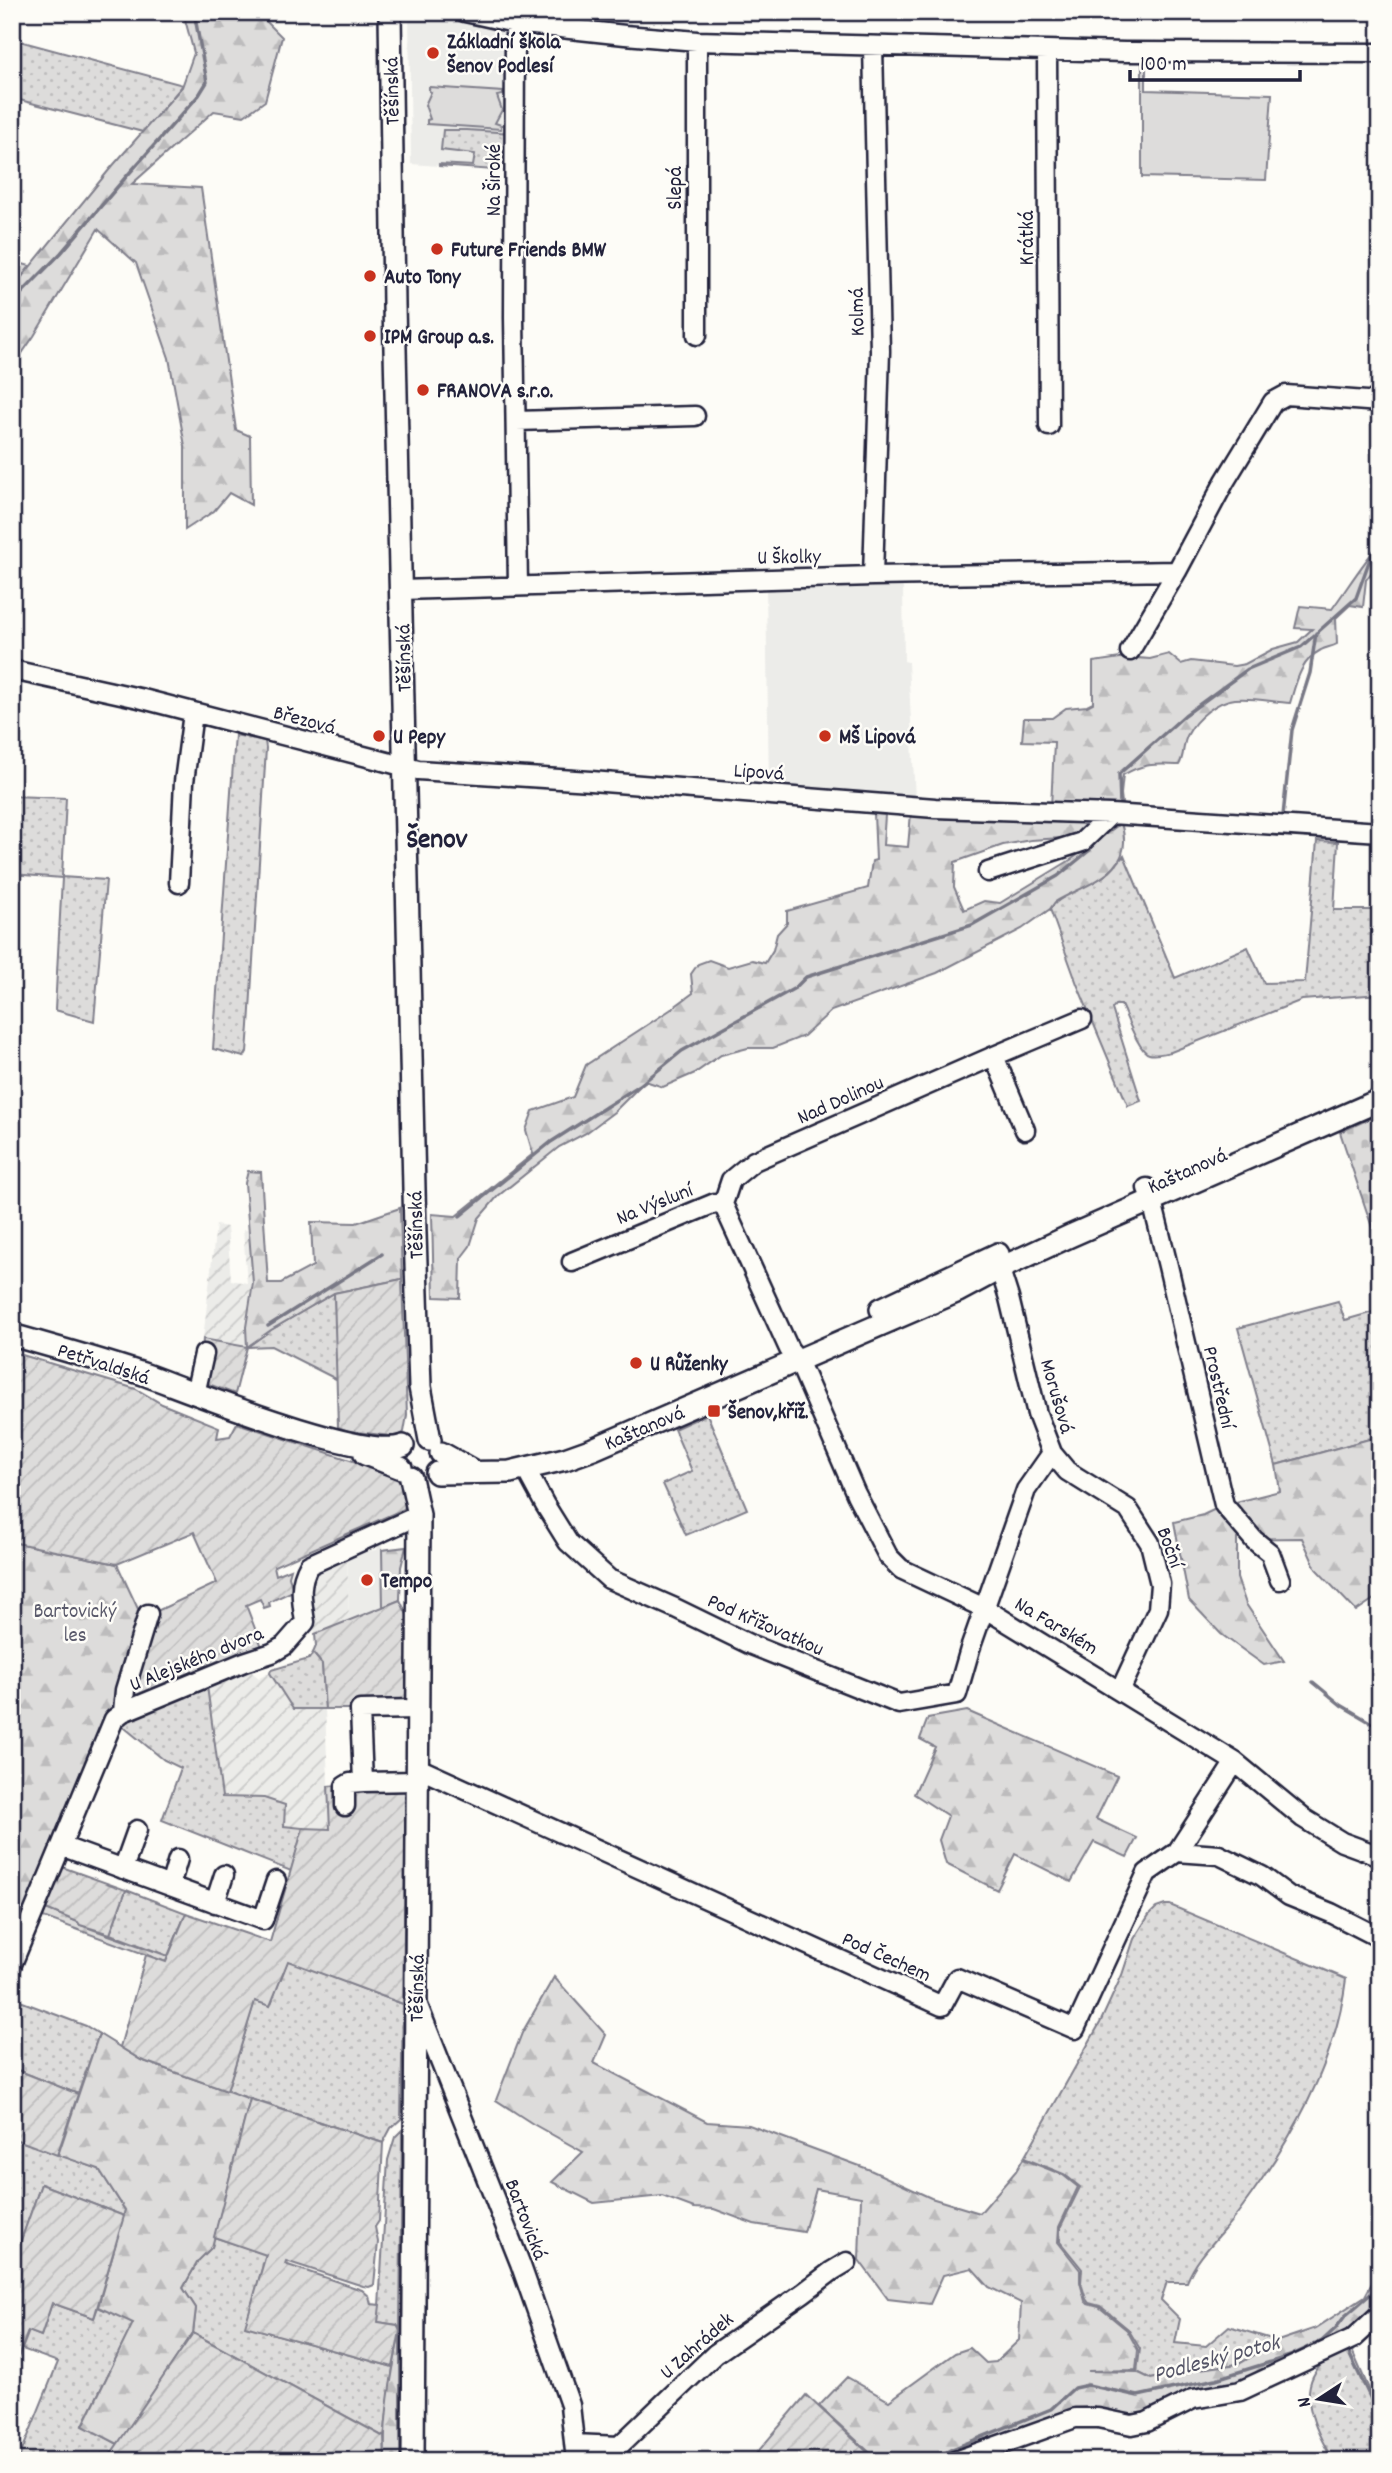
<svg xmlns="http://www.w3.org/2000/svg" width="1392" height="2473" font-family="Dekko,sans-serif">
<style>
.built{fill:#ecece9}
.industrial{fill:url(#industrial-furrows)}
.grass{fill:url(#grass-dots);stroke:#807f8b;stroke-width:2}
.forest{fill:url(#forest-firs);stroke:#807f8b;stroke-width:2}
.cemetery{fill:url(#cemetery-stones);stroke:#807f8b;stroke-width:2}
.garden{fill:url(#garden-furrows);stroke:#807f8b;stroke-width:2}
.pitch{fill:#dddcdb;stroke:#807f8b;stroke-width:2}
.lines{fill:none;stroke-linecap:round;stroke-linejoin:round}
.stream{stroke:#787885;stroke-width:3.5}
.minor-casing{stroke:#22223b;stroke-width:23}
.major-casing{stroke:#22223b;stroke-width:26}
.minor{stroke:#fdfcf7;stroke-width:18}
.major{stroke:#fdfcf7;stroke-width:21}
.poi-dot{fill:#c8321e;stroke:#fdfcf7;stroke-width:2.5}
.labels{text-anchor:middle;stroke-width:5;stroke-linejoin:round;paint-order:stroke}
.poi-label{font-size:21px;font-weight:bold;fill:#22223b;stroke:#fdfcf7;text-anchor:start}
.street-label{font-size:21px;fill:#22223b;stroke:#fdfcf7}
.park-label{font-size:21px;fill:#5a5a6b;stroke:#fdfcf7}
.water-label{font-size:23px;font-style:italic;fill:#545466;stroke:#fdfcf7}
.district-label{font-size:28px;font-weight:bold;fill:#22223b;stroke:#fdfcf7}
</style>
<defs>
<pattern id="industrial-furrows" width="10" height="10" patternUnits="userSpaceOnUse" patternTransform="scale(1.75)"><rect width="10" height="10" fill="#ecece9"/><path d="M-1 1l2-2M0 10L10 0M9 11l2-2" fill="none" stroke="#cacac9"/></pattern>
<pattern id="grass-dots" width="8" height="8" patternUnits="userSpaceOnUse" patternTransform="scale(1.75)"><rect width="8" height="8" fill="#dddcdb"/><path d="M2 2h.1M6 6h.1" fill="none" stroke="#bdbcbd" stroke-width="1.8" stroke-linecap="round"/></pattern>
<pattern id="forest-firs" width="22" height="20" patternUnits="userSpaceOnUse" patternTransform="scale(1.75)"><rect width="22" height="20" fill="#dddcdb"/><path d="M5 1l3.5 6h-7zM16 11l3.5 6h-7z" fill="#bdbcbd"/></pattern>
<pattern id="cemetery-stones" width="16" height="16" patternUnits="userSpaceOnUse" patternTransform="scale(1.75)"><rect width="16" height="16" fill="#dddcdb"/><path d="M2 7V4a2 2 0 0 1 4 0v3zM10 15v-3a2 2 0 0 1 4 0v3z" fill="#bdbcbd"/></pattern>
<pattern id="garden-furrows" width="10" height="10" patternUnits="userSpaceOnUse" patternTransform="scale(1.75)"><rect width="10" height="10" fill="#dddcdb"/><path d="M-1 1l2-2M0 10L10 0M9 11l2-2" fill="none" stroke="#bdbcbd"/></pattern>
</defs>
<rect width="100%" height="100%" fill="#fdfcf7"/>
<filter id="ink" filterUnits="userSpaceOnUse"><feTurbulence type="fractalNoise" baseFrequency=".0143" numOctaves="2"/><feDisplacementMap in="SourceGraphic" scale="14" xChannelSelector="R" yChannelSelector="G"/><feConvolveMatrix kernelMatrix="1 2 1 2 8 2 1 2 1" color-interpolation-filters="sRGB"/></filter>
<g filter="url(#ink)">
<path class="built" d="M409 12H436L510 25 512 154 493 153 494 170 411 164Z
M903 583 904 661 908 662 915 799 769 789 766 586Z
M382 1545 383 1607 349 1619 347 1553 377 1550 378 1546Z"/>
<path class="industrial" d="M216 1225 227 1227 231 1280 247 1283 243 1229 249 1231 253 1283 246 1327 247 1347 203 1339Z
M347 1553 349 1619 315 1634 307 1582 312 1571Z
M248 1669 259 1678 270 1673 293 1709H325L330 1830 284 1826 285 1805 264 1799 222 1797 207 1686Z"/>
<path class="grass" d="M12 39 183 85 143 132 12 98Z
M443 130H467L512 133V154L493 153 494 170 439 166V164L473 166 475 154 441 150Z
M12 261 30 266 12 289Z
M235 735 265 741 266 748 249 1026 247 1052 244 1057 213 1049Z
M12 796 66 798 62 877 106 880 94 1021 55 1010 62 878 12 874Z
M1317 841 1338 842 1334 910H1380V994L1302 1000 1171 1052C1165 1053 1155 1056 1149 1054 1139 1052 1126 1015 1121 1005H1115L1112 1009 1141 1101 1128 1106 1077 984 1050 909C1063 892 1086 887 1104 876 1113 871 1118 862 1124 855L1175 978 1248 947 1264 983 1305 982Z
M334 1293 338 1380 271 1346 247 1347 271 1330Z
M1338 1301 1345 1320 1380 1310V1436L1276 1465 1238 1328Z
M707 1414 747 1509 686 1535 663 1484 692 1471 674 1429Z
M313 1653 322 1664 325 1709H293L270 1673 271 1670 309 1659Z
M207 1686 222 1797 264 1798 285 1805 284 1826 303 1828 291 1871 162 1820 181 1768 164 1760 120 1724 124 1717Z
M126 1890 186 1913 168 1956 110 1934Z
M1165 1905H1170L1346 1979C1335 2066 1291 2141 1240 2210 1223 2234 1198 2254 1187 2282H1167L1161 2300 1180 2319 1175 2343 1206 2346 1229 2326 1278 2341 1239 2364 1199 2369 1151 2379 1137 2372 1140 2349 1128 2329 1100 2306 1089 2303 1086 2299 1081 2283 1082 2269 1060 2242V2228L1080 2187 1064 2174 1024 2158 1100 2023 1122 1975 1134 1939 1149 1915 1156 1908Z
M288 1960 403 2004 401 2119 391 2128 383 2143 227 2091 255 2000 270 2006Z
M12 1998 86 2026 99 2034 78 2094 12 2068Z
M402 2130 400 2331 397 2325 378 2322 388 2160 395 2137Z
M12 2138 99 2169 125 2210 124 2216 41 2184 12 2266Z
M214 2237 266 2254 246 2326 393 2367 384 2437 193 2333 196 2308 183 2288 198 2261 212 2247Z
M52 2303 94 2318 98 2307 134 2322 83 2425 118 2444 106 2461H18L58 2362 22 2349 29 2331 41 2336Z
M1350 2346 1380 2414V2461H1333C1316 2430 1292 2388 1326 2360 1332 2354 1342 2350 1350 2346Z"/>
<path class="forest" d="M183 12H251L263 18 282 37 265 101 244 116 214 111 132 184 201 188 236 430 250 436 251 505 229 493 214 511 185 530V446L169 358 136 263 98 229 34 336 12 368V289L109 170 182 87 194 53Z
M1380 543V561L1366 580 1363 607 1350 605 1336 618 1337 644C1332 647 1326 647 1321 650 1300 661 1296 683 1290 703 1273 702 1252 697 1235 699 1217 701 1196 718 1188 734 1182 744 1185 755 1179 765 1155 764 1144 763 1123 775L1121 794 1123 812 1051 808 1054 742 1022 741 1024 718H1052L1066 708 1087 706 1093 703V662L1127 657 1150 659 1169 654 1181 664 1191 661 1234 666 1245 664 1273 649 1298 642 1312 629 1295 628 1300 606 1332 609C1348 587 1362 564 1380 543Z
M911 813 1100 819 1077 837 1031 840 1003 845 955 862 954 887 964 910 984 901 1000 903 1072 859 1121 823C1137 873 1089 882 1055 902L1050 909 1022 929 937 973 831 1011 804 1036 773 1048H748L721 1055 695 1073 663 1087 645 1081 614 1112 586 1133 559 1147 498 1196 479 1218 470 1246 461 1258 460 1298 434 1297 432 1214 456 1216 533 1154 526 1130 533 1111 573 1097 586 1065 670 1010 693 993 691 974 698 964 709 960 728 967 752 960 765 963 773 950 777 934 787 923V911L868 888 872 861 876 860 874 814 885 815 883 845 908 847Z
M248 1171 261 1172 268 1283H281L313 1266 311 1222 356 1223 400 1208 402 1279 334 1293 271 1330 247 1347 246 1327 253 1283 245 1183Z
M1380 1436V1595L1356 1611 1316 1569 1302 1538 1237 1539V1578L1246 1604 1284 1661 1264 1665 1221 1634 1189 1600 1174 1522 1203 1515 1224 1505 1280 1491 1276 1465Z
M12 1542 117 1564 139 1611V1632L118 1699 12 1965Z
M406 1547 401 1567 400 1600 383 1607 382 1550Z
M967 1711 1117 1776 1096 1819 1137 1838 1127 1857 1094 1842 1071 1882 1015 1854 997 1890 946 1864 939 1840 948 1816 914 1794 935 1747 920 1739 928 1718Z
M46 1909 78 1922 80 1925 168 1956 166 1962 43 1917Z
M554 1977 606 2035 594 2063 707 2122 749 2125 868 2169 931 2198 980 2213 1016 2171 1023 2159 1063 2175 1078 2187 1059 2227 1058 2242 1080 2270V2282L1085 2301 1088 2304 1099 2307 1127 2330 1138 2350 1136 2370 1088 2371 1137 2372 1151 2379 1199 2369 1239 2364 1278 2341 1316 2328 1365 2296 1380 2268V2311L1354 2336 1146 2421 1099 2417 1094 2407 1078 2408 1075 2416 950 2461H879L819 2406 847 2377 889 2401 955 2353 970 2348 986 2363 996 2362 1019 2340 1021 2303 989 2287 972 2268 943 2275 930 2304 888 2299 859 2260 861 2197 816 2189 804 2232 754 2224 714 2209 694 2208 662 2196 594 2203 552 2182 583 2152 533 2124 496 2100 522 2033Z
M99 2034 141 2060 250 2099 212 2247 198 2261 183 2288 196 2308 193 2333 118 2444 83 2426 133 2323 98 2307 125 2210 99 2169 58 2155Z
M400 2331V2461H385C383 2417 392 2373 400 2331Z"/>
<path class="cemetery" d="M1380 1114V1251L1340 1132Z"/>
<path class="garden" d="M402 1279 407 1415 404 1432 399 1437 348 1431 338 1427 334 1293Z
M203 1339 247 1347 235 1394 195 1379 201 1362Z
M12 1352 136 1389 162 1404 219 1427 217 1438 230 1436 237 1423 390 1473C401 1480 409 1496 404 1509L274 1566 276 1575 291 1569 289 1576 293 1591 269 1602 270 1606 264 1608 260 1599 246 1605 262 1647 245 1656 140 1696 134 1694 131 1689 157 1611 217 1583 194 1532 117 1564 12 1542Z
M400 1600 408 1617V1709H325L322 1664 313 1653 316 1646 315 1634Z
M406 1780 403 2004 288 1961 270 2006 255 2001 227 2091 141 2060 120 2047 146 1955 166 1962 186 1913 270 1942 303 1828 330 1829 328 1786Z
M62 1867 126 1890 110 1934 80 1925 78 1922 46 1909Z
M12 2068 78 2094 57 2155 12 2138Z
M250 2099 383 2143 379 2221 375 2227 378 2242 374 2285 369 2287 363 2286 286 2261 285 2264 362 2290 369 2296 371 2304 380 2305 378 2322 397 2325 400 2331 393 2367 245 2326 266 2255 214 2237Z
M41 2184 124 2216 94 2318 52 2303 41 2336 28 2331 12 2374V2266Z
M193 2333 384 2437 385 2461H106Z
M806 2395 877 2461H750Z"/>
<path class="pitch" d="M1142 55H1146V90L1272 94 1266 180 1142 177Z
M429 87 503 92V95L497 96 502 110 495 123 501 125V129L427 124V120L430 119 425 105 431 92 429 91Z"/>
<g class="lines">
<path class="stream" d="M12 303 61 253 125 178 199 95 207 82 194 12
M1120 805 1119 774 1185 715 1248 669 1301 647 1356 598 1371 556 1380 545
M1283 816 1292 730 1310 673 1316 633
M460 1216 551 1142 640 1085 682 1051 795 988 806 977 972 925 1058 876 1090 850
M268 1326 382 1254
M1313 1682 1341 1705 1380 1728
M1348 2351 1380 2418
M931 2461 952 2449 1051 2409 1074 2388 1088 2385 1138 2396 1216 2379 1290 2356 1322 2341 1336 2328 1345 2316 1380 2286"/>
<defs>
<path id="minor" d="M465 12 515 23 625 35 697 41 1125 52 1380 53
M515 23 514 318 518 586
M697 41V335
M1047 50 1049 426
M516 421 695 416
M873 576 880 351 873 46
M401 590 873 576 1177 571 1225 481 1273 402 1286 395 1380 402
M1130 651 1177 571
M12 670 139 698 418 770 591 781 935 808 1111 814 1380 832
M988 872 1082 842 1111 814
M179 883 184 782 193 713
M1025 1130 994 1056 1082 1019
M1147 1188 1152 1201 1168 1266 1224 1505 1254 1540 1270 1553 1280 1580
M723 1204 731 1180 754 1161 994 1056
M572 1262 715 1203 723 1204 789 1349 798 1360 856 1494 888 1556 901 1569 984 1608 1235 1762 1303 1818 1342 1842 1380 1856
M195 1394 204 1354
M1052 1453 1067 1471 1128 1509 1150 1543 1160 1584 1158 1609 1120 1691
M525 1468 545 1505 568 1542 609 1579 675 1608 749 1644 899 1704 957 1694 970 1649 1026 1490 1052 1453 1037 1414 1009 1298 996 1257
M418 1709 360 1710 363 1782 418 1781
M123 1712 125 1690 148 1614
M418 1768 942 2006 957 1978 1075 2029 1147 1873 1177 1852 1235 1762
M345 1806V1786L350 1783 363 1782
M61 1846 263 1920 276 1881
M1177 1852 1219 1855 1262 1876 1289 1896 1331 1913 1380 1938
M123 1869 137 1830
M170 1886 178 1859
M215 1903 224 1875
M12 1964 114 1719 123 1712 244 1662 272 1653 284 1646 305 1622C302 1601 298 1584 309 1565L419 1515
M417 2003 520 2263 551 2351 570 2405 576 2461
M574 2444 619 2446 715 2354 803 2293 832 2271 847 2262
M955 2461 1075 2418H1098L1132 2425 1147 2422 1193 2399 1240 2391 1354 2338 1380 2314"/>
<path id="major" d="M390 12 394 305 415 1233 420 1387 430 1440
M881 1309 998 1254
M12 1335C57 1348 102 1360 146 1375 193 1392 363 1461 403 1446
M441 1453 475 1472
M365 1454 401 1468
M437 1473 510 1472 565 1459 593 1449 958 1291 1001 1268 1070 1236 1380 1100
M411 1478 419 1515 413 2461"/>
</defs>
<use href="#minor" class="minor-casing"/>
<use href="#major" class="major-casing"/>
<use href="#minor" class="minor"/>
<use href="#major" class="major"/>
</g>
</g>
<g class="poi-dot">
<circle cx="433" cy="53" r="7"/>
<circle cx="437" cy="249" r="7"/>
<circle cx="370" cy="276" r="7"/>
<circle cx="370" cy="336" r="7"/>
<circle cx="423" cy="390" r="7"/>
<circle cx="379" cy="736" r="7"/>
<circle cx="825" cy="736" r="7"/>
<circle cx="636" cy="1363" r="7"/>
<rect x="707" y="1404" width="14" height="14" rx="3.5"/>
<circle cx="367" cy="1580" r="7"/>
</g>
<g class="labels">
<g class="poi-label">
<text x="447" y="48">Základní škola<tspan x="447" dy="24">Šenov Podlesí</tspan></text>
<text x="451" y="256">Future Friends BMW</text>
<text x="384" y="283">Auto Tony</text>
<text x="384" y="343">IPM Group a.s.</text>
<text x="437" y="397">FRANOVA s.r.o.</text>
<text x="393" y="743">U Pepy</text>
<text x="839" y="743">MŠ Lipová</text>
<text x="650" y="1370">U Růženky</text>
<text x="728" y="1418">Šenov,křiž.</text>
<text x="381" y="1587">Tempo</text>
</g>
<g class="street-label">
<text transform="translate(391 91) rotate(-91)" y="7">Těšínská</text>
<text transform="translate(493 180) rotate(-90)" y="7">Na Široké</text>
<text transform="translate(674 188) rotate(-90)" y="7">Slepá</text>
<text transform="translate(1026 238) rotate(-90)" y="7">Krátká</text>
<text transform="translate(856 312) rotate(-91)" y="7">Kolmá</text>
<text transform="translate(789 556) rotate(-1)" y="7">U Školky</text>
<text transform="translate(403 658) rotate(-91)" y="7">Těšínská</text>
<text transform="translate(305 719) rotate(15)" y="7">Březová</text>
<text transform="translate(759 771) rotate(4)" y="7">Lipová</text>
<text transform="translate(840 1099) rotate(-24)" y="7">Nad Dolinou</text>
<text transform="translate(1187 1170) rotate(-24)" y="7">Kaštanová</text>
<text transform="translate(654 1203) rotate(-22)" y="7">Na Výsluní</text>
<text transform="translate(415 1225) rotate(-91)" y="7">Těšínská</text>
<text transform="translate(104 1363) rotate(18)" y="7">Petřvaldská</text>
<text transform="translate(1220 1387) rotate(77)" y="7">Prostřední</text>
<text transform="translate(1058 1396) rotate(74)" y="7">Morušová</text>
<text transform="translate(644 1427) rotate(-23)" y="7">Kaštanová</text>
<text transform="translate(1171 1547) rotate(70)" y="7">Boční</text>
<text transform="translate(766 1624) rotate(24)" y="7">Pod Křižovatkou</text>
<text transform="translate(1057 1625) rotate(31)" y="7">Na Farském</text>
<text transform="translate(196 1658) rotate(-22)" y="7">U Alejského dvora</text>
<text transform="translate(887 1956) rotate(24)" y="7">Pod Čechem</text>
<text transform="translate(416 1988) rotate(-89)" y="7">Těšínská</text>
<text transform="translate(527 2219) rotate(69)" y="7">Bartovická</text>
<text transform="translate(696 2345) rotate(-41)" y="7">U Zahrádek</text>
</g>
<g class="park-label">
<text x="75" y="1617">Bartovický<tspan x="75" dy="24">les</tspan></text>
</g>
<g class="water-label">
<text transform="translate(1216 2357) rotate(-15)" y="8">Podleský potok</text>
</g>
<g class="district-label">
<text x="437" y="847">Šenov</text>
</g>
</g>
<rect width="1392" height="2473" fill="none" stroke="#fdfcf7" stroke-width="42"/>
<rect x="21" y="21" width="1350" height="2431" fill="none" stroke="#22223b" stroke-width="2.5" filter="url(#ink)"/>
<g transform="translate(1319 2399) rotate(258)" stroke="#fdfcf7" stroke-width="5" paint-order="stroke">
<path d="M0-5L12 26L0 18L-12 26Z" fill="#22223b"/>
<text y="-10" font-size="19" font-weight="bold" text-anchor="middle" fill="#22223b">N</text>
</g>
<path d="M1130 70v10h170v-10" fill="none" stroke="#22223b" stroke-width="3.5"/>
<text x="1140" y="70" font-size="21" fill="#22223b" stroke="#fdfcf7" stroke-width="5" paint-order="stroke">100 m</text>
</svg>
